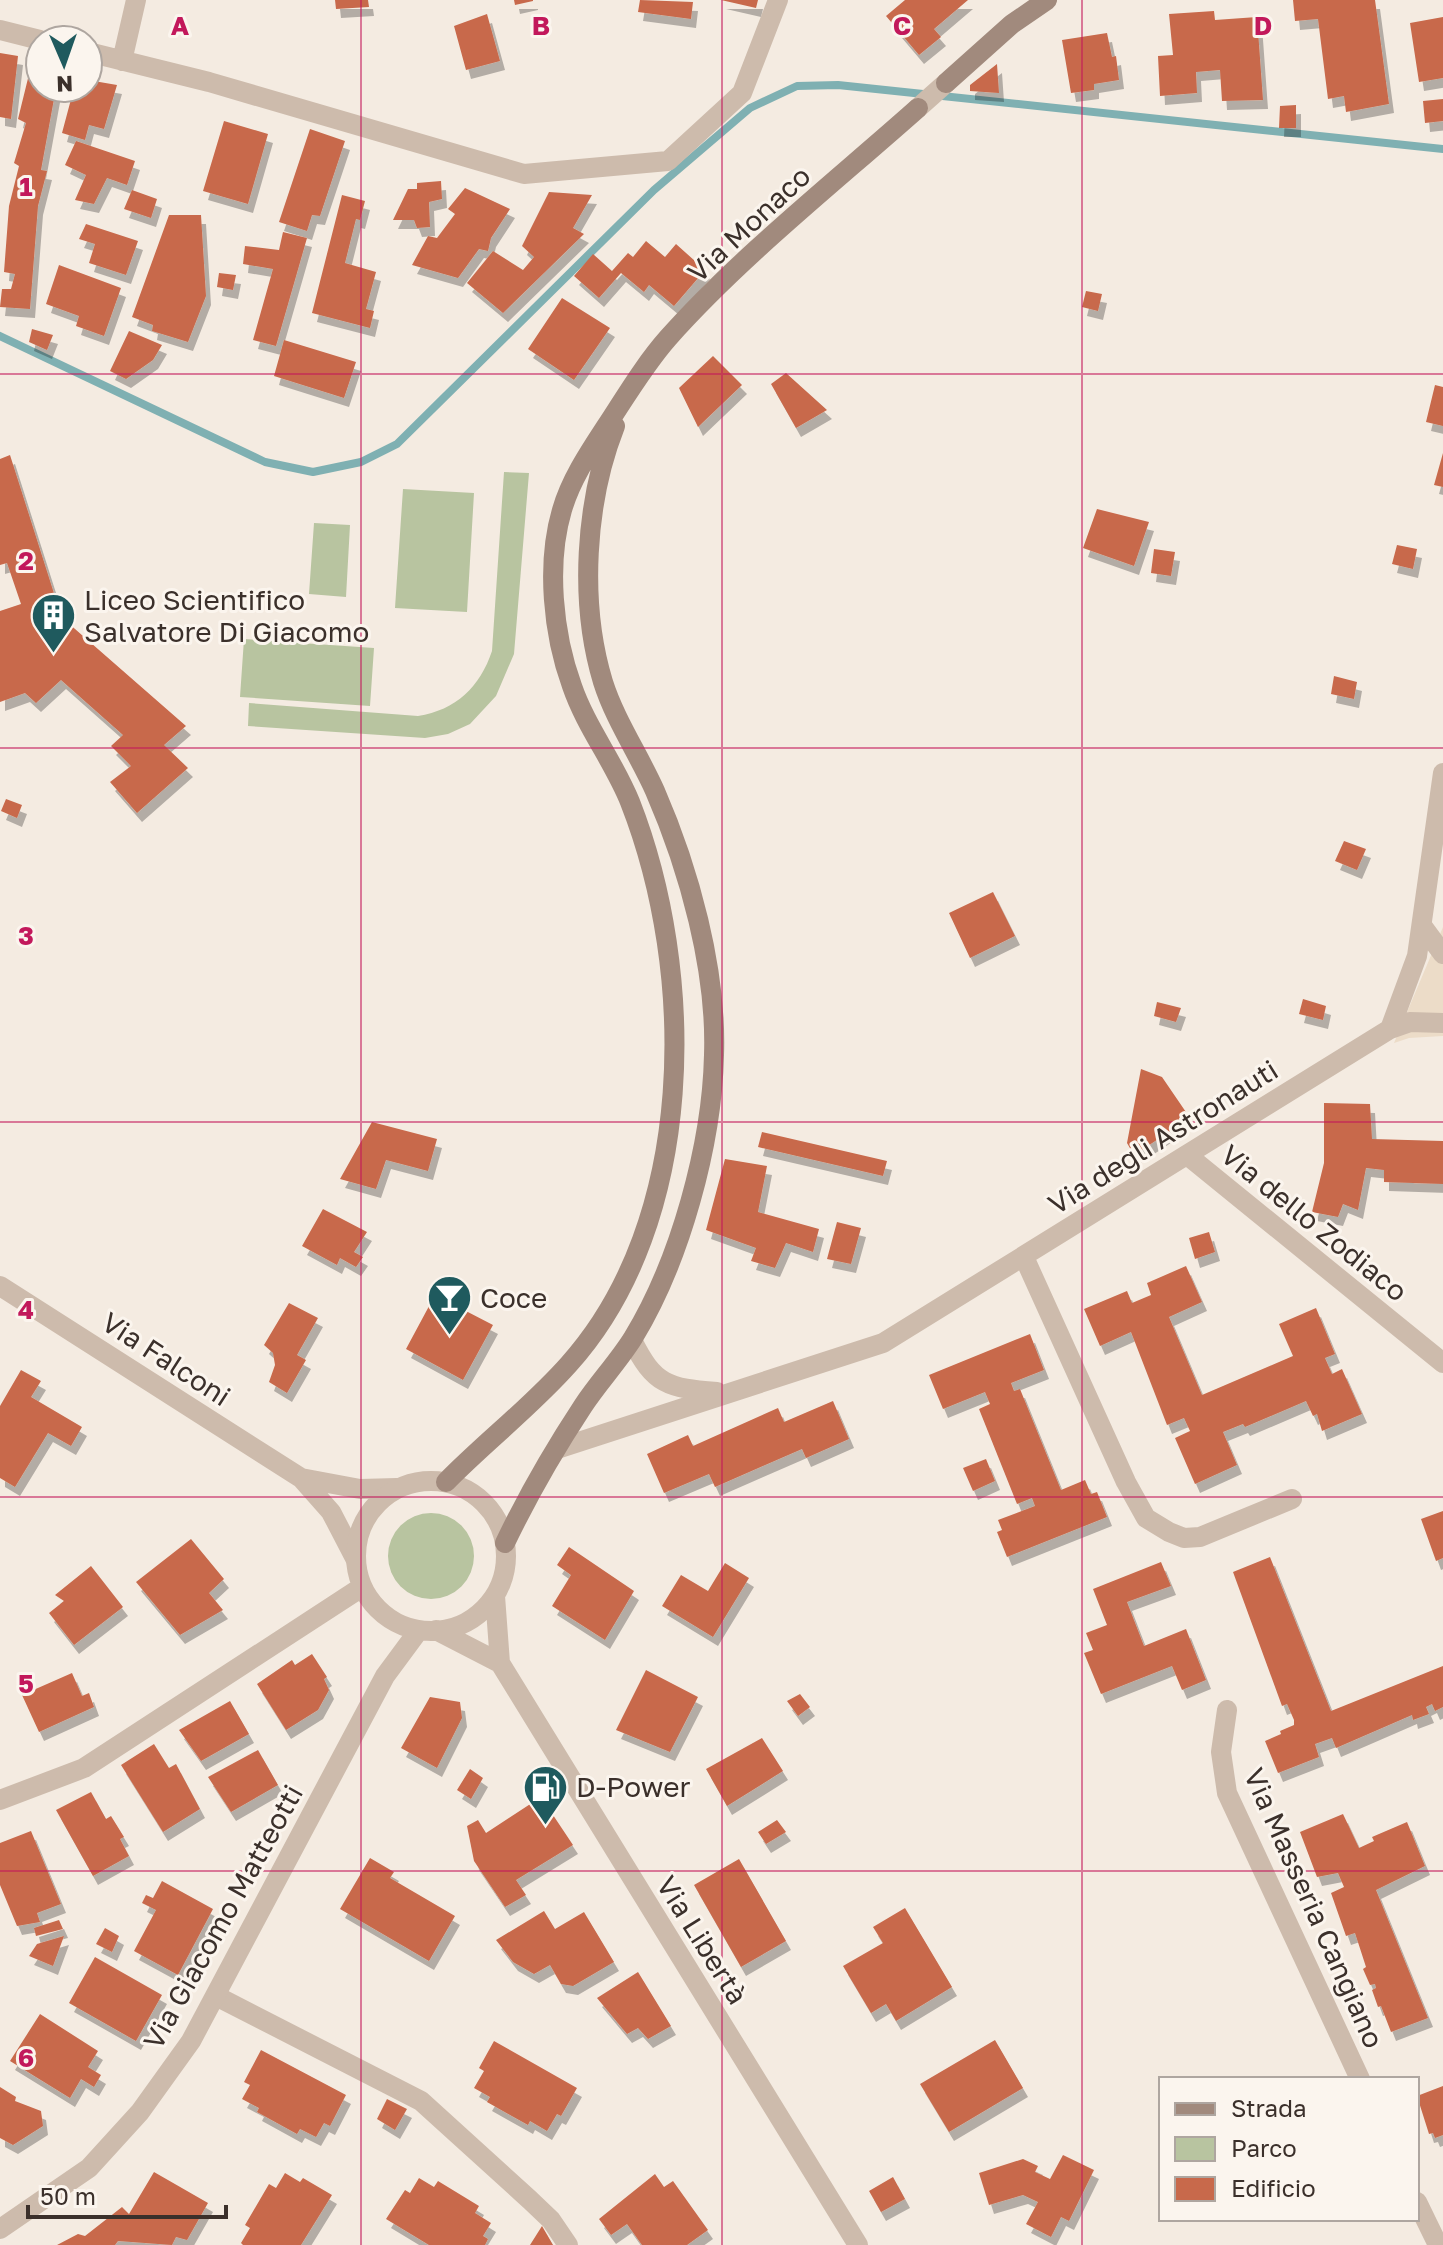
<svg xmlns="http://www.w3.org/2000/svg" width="1443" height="2245" font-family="'Golos Text',sans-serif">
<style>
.green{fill:#b8c4a0}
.plaza{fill:#ecdcc8}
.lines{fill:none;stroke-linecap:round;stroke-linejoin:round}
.stream{stroke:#7fb0b2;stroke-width:8}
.building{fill:#c8694b;filter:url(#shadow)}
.minor{stroke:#cdbbac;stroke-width:20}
.tertiary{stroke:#cdbbac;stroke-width:20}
.secondary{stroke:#a18a7d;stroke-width:20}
.grid{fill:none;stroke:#c2185b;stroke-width:2;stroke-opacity:0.55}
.labels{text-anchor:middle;stroke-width:6;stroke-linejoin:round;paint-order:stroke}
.street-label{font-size:28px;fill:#3b302b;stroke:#fbf5ee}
.poi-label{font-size:28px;fill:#3b302b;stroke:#fbf5ee;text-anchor:start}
.grid-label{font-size:26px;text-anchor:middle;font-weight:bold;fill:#c2185b;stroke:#fbf5ee;stroke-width:6;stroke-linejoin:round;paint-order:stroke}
</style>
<defs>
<filter id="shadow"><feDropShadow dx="5" dy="9" stdDeviation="0" flood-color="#0004"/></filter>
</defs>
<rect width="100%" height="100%" fill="#f4ebe1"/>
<path class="green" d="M504 472 529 473 514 654 496 696 470 724 448 734 425 738 248 726 249 703 418 716C456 710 480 687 492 651Z
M403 489 474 493 467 612 395 608Z
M314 523 350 525 346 597 309 594Z
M244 639 374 648 370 706 240 697Z
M388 1556a43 43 0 1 1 86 0a43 43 0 1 1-86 0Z"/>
<path class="plaza" d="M1443 927V1036L1409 1038 1394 1043Z"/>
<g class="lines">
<path class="stream" d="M0 336 265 462 313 472 361 462 397 444 654 190 750 108 797 86 838 85 1443 149"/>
</g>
<path class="building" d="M335 0H368L369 7 336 9Z
M514 0H533V1L515 5Z
M640 0 693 2 691 19 638 12Z
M721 0H758L756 8Z
M905 0H968L934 29 941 37 919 55 886 16Z
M1293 0H1375L1389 104 1346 112 1344 96 1328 99 1318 19 1295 21Z
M1214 11 1215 20 1257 17 1263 100 1222 101 1220 70 1196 72 1197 93 1160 96 1158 56 1173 55 1169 14Z
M487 14 500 61 466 70 454 26Z
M1443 17V78L1419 82 1410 23Z
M1107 33 1112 57 1116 56 1119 80 1094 84V90L1071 93 1062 40Z
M0 53 18 56 11 119 0 117Z
M33 58 40 59V88H56L41 170 47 171 38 206 30 309 0 307 2 289H11L15 274 4 272 9 206 19 166 14 163 26 123 18 119Z
M997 64 999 93 970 91V85Z
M88 80 117 85 104 129 89 125 85 140 62 133 74 88H88Z
M1443 99V121L1425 123 1423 101Z
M1296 105V128H1279L1280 106Z
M224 121 268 134 248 204 203 191Z
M310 129 345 141 320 216 312 215 307 231 279 222Z
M76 141 135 161 127 185 107 178 94 204 75 200 86 175 65 165Z
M441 181 442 199 429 202 430 227 417 228 414 220H393L408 189H417V183Z
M465 188 510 209 491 238 488 251 479 249 458 278 412 265 428 236 437 238 455 214 448 209Z
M132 190 157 199 151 218 124 209Z
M549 192 592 195 573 228 584 234 503 313 467 283 493 251 523 270 534 257 522 246Z
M342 195 365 201 360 220 356 219 345 263 376 272 366 309 374 311 370 328 312 313Z
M169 215H201L206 296 188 342 152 331 153 325 132 317Z
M86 224 138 241 126 275 89 263 95 244 79 239Z
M283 232 307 238 276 346 253 340 273 269 243 264 245 246 279 250Z
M646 241 665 257 676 244 705 270 674 306 649 285 644 292 621 273 599 298 574 276 593 254 612 271 628 253 633 257Z
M59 265 121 288 104 336 76 326 79 316 46 304Z
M219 273 236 275 233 290 217 287Z
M1086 291 1102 294 1098 311 1082 307Z
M562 298 610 328 574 380 528 349Z
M32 329 53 335 47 350 29 342Z
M129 331 162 345 153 360 126 379 110 371Z
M284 340 356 362 344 398 274 376Z
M713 356 742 385 698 427 679 388Z
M786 373 827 410 796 428 771 384Z
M1435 385 1443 387V426L1426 422Z
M1443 453V487L1434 485Z
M10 455 58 606 45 611 57 631 67 622 186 726 164 745 188 768 137 813 110 782 131 766 111 746 123 735 61 680 36 703 25 693 0 702V611L21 604 7 563 0 565V459Z
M1097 509 1149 522 1134 566 1083 548Z
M1397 545 1417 549 1413 569 1392 564Z
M1154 549 1175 552 1171 576 1151 573Z
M1334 676 1357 682 1354 699 1331 694Z
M6 799 22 805 17 818 1 811Z
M1344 841 1366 849 1357 870 1335 861Z
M993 892 1015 936 970 958 949 913Z
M1303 999 1326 1006 1323 1020 1299 1014Z
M1157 1002 1181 1008 1176 1022 1154 1016Z
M1141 1069 1162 1077 1190 1118 1134 1155 1127 1143Z
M1324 1103 1370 1104 1372 1139 1443 1141V1184L1384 1182V1170L1366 1168 1358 1210 1343 1204 1338 1217 1312 1212 1324 1163Z
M372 1122 437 1139 428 1171 386 1160 376 1189 340 1179Z
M762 1132 887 1161 883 1176 758 1147Z
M725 1159 767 1166 758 1212 819 1229 813 1252 786 1243 775 1268 751 1261 756 1248 706 1230Z
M323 1209 367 1232 354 1252 363 1257 356 1267 340 1258 337 1265 302 1246Z
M837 1222 861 1228 851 1264 827 1259Z
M1209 1232 1215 1252 1195 1259 1189 1238Z
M1186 1266 1202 1302 1169 1317 1202 1395 1293 1356 1279 1324 1316 1308 1335 1354 1325 1358 1332 1374 1342 1369 1362 1414 1322 1431 1317 1414 1313 1416 1306 1401 1245 1427 1243 1424 1223 1432 1237 1465 1195 1484 1175 1438 1190 1431 1184 1418 1167 1425 1131 1332 1100 1346 1084 1309 1127 1291 1132 1303 1151 1295 1147 1283Z
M435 1295 493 1325 463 1380 406 1349Z
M289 1303 318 1318 297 1355 306 1360 287 1393 269 1382 275 1365 273 1353 264 1345Z
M1030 1334 1044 1370 1011 1383 1014 1391 1020 1389 1061 1490 1085 1480 1091 1494 1097 1492 1107 1517 1007 1557 997 1532 1002 1530 998 1520 1035 1506 1032 1498 1017 1504 979 1409 990 1404 985 1392 943 1409 929 1375Z
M21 1370 41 1381 31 1397 82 1427 71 1446 48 1433 15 1487 0 1478V1406Z
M833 1401 849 1439 806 1458 802 1449 715 1487 709 1474 664 1493 647 1454 688 1435 693 1446 778 1408 784 1422Z
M986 1459 995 1481 973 1491 963 1468Z
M1443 1511V1558L1436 1561 1421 1519Z
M191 1539 224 1579 209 1593 223 1610 180 1635 136 1582Z
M569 1547 634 1591 605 1640 552 1606 571 1575 557 1565Z
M1270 1557 1331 1711 1443 1666V1707L1435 1711 1432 1704 1426 1707 1429 1714 1413 1720 1412 1715 1336 1748 1332 1738 1315 1744 1319 1757 1278 1773 1265 1741 1281 1734 1280 1731 1294 1725V1720L1287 1704 1282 1706 1233 1572Z
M1161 1562 1171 1586 1127 1602 1144 1646 1186 1629 1206 1680 1182 1690 1172 1666 1101 1694 1084 1653 1093 1650 1086 1633 1107 1625 1093 1589Z
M725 1563 749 1578 713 1637 662 1606 681 1575 708 1591Z
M91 1566 123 1607 74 1645 49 1613 64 1601 55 1595Z
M312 1654 327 1677 324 1679 329 1690 318 1710 286 1730 257 1684 292 1660 295 1665Z
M646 1670 698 1697 670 1752 616 1730Z
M72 1673 82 1696 89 1693 94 1707 39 1732 22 1695Z
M800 1694 810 1707 798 1716 787 1701Z
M430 1697 460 1702 462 1718 437 1768 401 1748Z
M230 1701 249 1734 201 1761 179 1730Z
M762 1738 783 1771 727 1806 706 1769Z
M154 1744 169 1768 176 1764 200 1809 163 1832 121 1765Z
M258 1750 278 1785 231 1812 208 1777Z
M470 1769 483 1778 471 1799 457 1790Z
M91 1792 106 1819 111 1816 124 1837 120 1839 129 1856 93 1876 56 1810Z
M541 1797 573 1845 516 1880 526 1895 505 1907 474 1861 467 1826 478 1820 486 1833Z
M1343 1814 1359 1848 1374 1841 1372 1837 1407 1822 1425 1866 1376 1890 1428 2018 1391 2032 1381 2006 1378 2007 1372 1990 1376 1988 1375 1984 1370 1985 1363 1969 1366 1967 1355 1933 1346 1936 1331 1893 1344 1887 1338 1873 1317 1877 1300 1832Z
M777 1820 786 1832 766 1844 758 1832Z
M31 1831 61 1904 37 1913 40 1922 17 1926 0 1885V1843Z
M370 1858 394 1872 390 1878 455 1916 429 1961 340 1909Z
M739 1859 786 1941 741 1967 694 1885Z
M162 1881 213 1909 178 1975 134 1951 156 1910 142 1903 146 1895 153 1898Z
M905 1908 952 1987 896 2021 886 2004 871 2013 843 1966 883 1943 873 1927Z
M544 1911 555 1929 584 1912 614 1962 573 1986 561 1984 550 1965 534 1974 513 1962 496 1940Z
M59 1920 63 1929 36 1936 34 1928Z
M105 1928 119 1936 112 1952 96 1944Z
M64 1936 53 1966 29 1956 37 1944Z
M95 1957 162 1995 136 2041 69 2003Z
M638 1972 671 2026 648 2039 638 2028 627 2034 597 1998Z
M40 2014 98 2051 88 2067 101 2075 94 2087 81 2079 70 2098 10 2061Z
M995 2040 1023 2088 949 2132 920 2084Z
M494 2041 577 2088 561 2116 557 2114 547 2131 530 2121 528 2125 487 2102 490 2097 474 2088 484 2071 479 2068Z
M261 2050 346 2095 330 2126 324 2123 316 2137 300 2129 297 2134 257 2112 259 2108 242 2099 250 2085 244 2082Z
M1443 2086V2135L1435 2138 1433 2133 1429 2134 1417 2096Z
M0 2087 16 2097 15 2101 41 2111 43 2126 13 2145 0 2138Z
M387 2099 407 2109 395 2130 377 2119Z
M1063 2155 1094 2170 1069 2221 1061 2217 1051 2237 1026 2224 1038 2202 1023 2195 989 2205 979 2173 1023 2159 1038 2166 1035 2172 1050 2179Z
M154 2172 208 2203 187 2240 176 2237 172 2245 118 2241 115 2245H57L78 2234 85 2236 122 2207 129 2214Z
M285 2173 300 2182 303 2178 332 2195 301 2245H243L241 2243 250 2228 245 2225 269 2184 276 2188Z
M655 2174 664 2187 673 2181 708 2230 687 2245H642L627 2224 611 2235 599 2219Z
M893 2177 905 2199 881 2212 869 2191Z
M419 2178 434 2187 438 2181 479 2206 475 2213 491 2223 483 2236 488 2239 485 2245H429L386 2219 405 2190 410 2193Z
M542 2226 553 2245H530Z"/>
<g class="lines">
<path class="minor" d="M0 30 40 40
M88 52 209 82 524 174 668 161 742 93 778 0
M122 61 136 0
M1423 927 1443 954
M1390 1029 1410 1022 1443 1023
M1187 1155 1443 1363
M1024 1257 1126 1482 1146 1518 1169 1532 1184 1538 1200 1537 1292 1499
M0 1286 301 1478 331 1512 355 1558
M632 1340C654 1385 668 1388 717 1392
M557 1449 883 1343 1390 1029 1417 956 1443 773
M301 1478 360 1489 397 1488
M1227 1710 1221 1752 1227 1793 1360 2079
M216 1996 421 2101 530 2200 551 2220 568 2245
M1417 2202 1438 2245"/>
<path class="tertiary" d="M918 108 946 83
M356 1556a75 75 0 1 1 150 0a75 75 0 1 1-150 0Z
M495 1596 500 1663 858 2245
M436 1630 500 1663
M0 1800 84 1768 362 1587
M0 2229 89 2168 140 2112 191 2041 385 1676 419 1630"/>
<path class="secondary" d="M946 83 1012 24 1047 0
M446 1482C485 1442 531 1407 569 1364 697 1221 697 973 630 802 614 762 586 727 572 686 553 634 546 564 562 510 571 479 590 451 607 425 626 396 645 364 668 338 740 257 836 181 918 108
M505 1543C528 1495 554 1450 583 1406 598 1383 618 1362 633 1338 680 1261 712 1145 714 1055 717 970 689 869 655 791 639 755 615 720 603 682 579 603 585 502 615 426"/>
</g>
<path class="grid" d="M361 0V2245M722 0V2245M1082 0V2245M0 374H1443M0 748H1443M0 1122H1443M0 1497H1443M0 1871H1443"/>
<defs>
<symbol id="building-pin" viewBox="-11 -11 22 30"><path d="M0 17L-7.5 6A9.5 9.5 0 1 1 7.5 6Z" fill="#1f5a5e" stroke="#fbf5ee"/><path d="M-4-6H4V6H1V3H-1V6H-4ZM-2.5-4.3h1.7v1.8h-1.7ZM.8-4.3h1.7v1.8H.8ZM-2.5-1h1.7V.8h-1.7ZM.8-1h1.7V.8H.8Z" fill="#fff"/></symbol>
<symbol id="bar-pin" viewBox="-11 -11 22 30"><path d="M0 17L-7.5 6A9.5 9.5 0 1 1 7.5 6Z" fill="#1f5a5e" stroke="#fbf5ee"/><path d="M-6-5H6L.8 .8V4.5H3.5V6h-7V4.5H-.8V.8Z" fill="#fff"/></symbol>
<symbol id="fuel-pin" viewBox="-11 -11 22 30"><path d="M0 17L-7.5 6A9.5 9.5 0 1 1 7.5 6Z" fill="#1f5a5e" stroke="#fbf5ee"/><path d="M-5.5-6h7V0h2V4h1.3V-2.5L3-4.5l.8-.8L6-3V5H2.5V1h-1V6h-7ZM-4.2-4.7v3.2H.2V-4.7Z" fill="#fff"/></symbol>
</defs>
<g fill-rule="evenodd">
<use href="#building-pin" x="28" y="590" width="51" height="69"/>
<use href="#bar-pin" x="424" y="1272" width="51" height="69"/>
<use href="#fuel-pin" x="520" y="1762" width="51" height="69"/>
</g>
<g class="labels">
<g class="street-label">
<text transform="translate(749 224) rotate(-43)" y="10">Via Monaco</text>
<text transform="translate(1163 1137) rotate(-32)" y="10">Via degli Astronauti</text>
<text transform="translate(1314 1223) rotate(39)" y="10">Via dello Zodiaco</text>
<text transform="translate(166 1359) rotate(33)" y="10">Via Falconi</text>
<text transform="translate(1314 1908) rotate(66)" y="10">Via Masseria Cangiano</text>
<text transform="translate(223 1917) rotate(-61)" y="10">Via Giacomo Matteotti</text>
<text transform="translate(702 1940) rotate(58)" y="10">Via Libertà</text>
</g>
<g class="poi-label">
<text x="84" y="610">Liceo Scientifico<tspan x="84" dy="32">Salvatore Di Giacomo</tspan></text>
<text x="480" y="1308">Coce</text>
<text x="576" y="1797">D-Power</text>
</g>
</g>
<g class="grid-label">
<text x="180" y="35">A</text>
<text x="541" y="35">B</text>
<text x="902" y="35">C</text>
<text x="1263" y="35">D</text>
<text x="26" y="196">1</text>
<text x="26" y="570">2</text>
<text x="26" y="945">3</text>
<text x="26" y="1319">4</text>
<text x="26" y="1693">5</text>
<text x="26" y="2067">6</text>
</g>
<rect x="1159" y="2077" width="260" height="144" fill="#fbf5ee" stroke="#aea6a0" stroke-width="2"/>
<rect x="1175" y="2103" width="40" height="12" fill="#a18a7d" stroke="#aea6a0" stroke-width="2"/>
<text x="1231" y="2117" font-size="24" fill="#3b302b">Strada</text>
<rect x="1175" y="2137" width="40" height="24" fill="#b8c4a0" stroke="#aea6a0" stroke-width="2"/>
<text x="1231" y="2157" font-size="24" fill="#3b302b">Parco</text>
<rect x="1175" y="2177" width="40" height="24" fill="#c8694b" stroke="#aea6a0" stroke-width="2"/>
<text x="1231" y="2197" font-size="24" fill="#3b302b">Edificio</text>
<g transform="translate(64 64) rotate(178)"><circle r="38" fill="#fbf5ee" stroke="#aea6a0" stroke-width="2"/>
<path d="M0-6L14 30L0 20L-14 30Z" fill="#1f5a5e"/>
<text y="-12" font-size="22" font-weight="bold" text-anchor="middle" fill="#3b302b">N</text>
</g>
<path d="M28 2205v12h198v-12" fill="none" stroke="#3b302b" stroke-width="4"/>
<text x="40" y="2205" font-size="24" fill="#3b302b" stroke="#fbf5ee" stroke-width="6" paint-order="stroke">50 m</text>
</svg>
